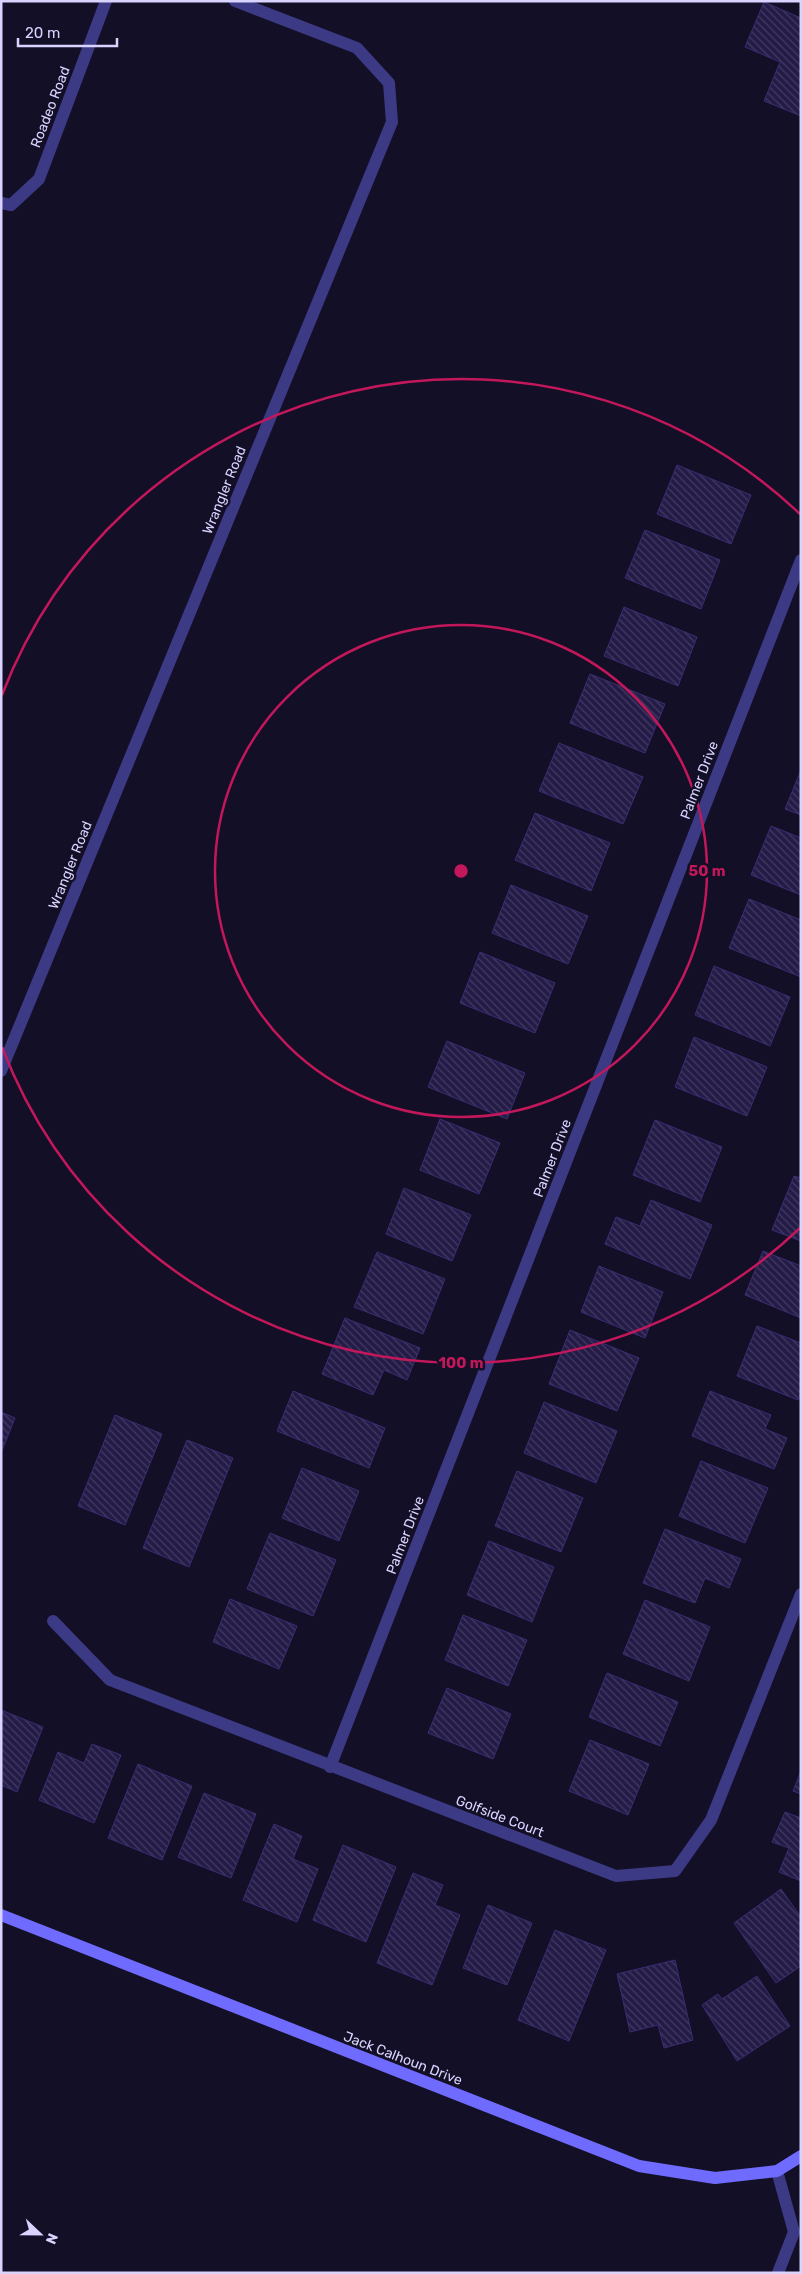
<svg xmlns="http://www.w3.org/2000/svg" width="802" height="2274" font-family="Rubik,sans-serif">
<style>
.building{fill:url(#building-back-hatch);stroke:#3b2d73}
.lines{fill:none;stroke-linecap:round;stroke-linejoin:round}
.street{stroke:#3d3a85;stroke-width:12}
.secondary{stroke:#6f6bff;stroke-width:12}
.ring{fill:none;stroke:#c2185b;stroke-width:2.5}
.labels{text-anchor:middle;stroke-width:5;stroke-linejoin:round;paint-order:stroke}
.street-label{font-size:14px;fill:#d9d4ff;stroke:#130f26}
.centre{fill:#c2185b;stroke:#130f26;stroke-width:2.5}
.ring-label{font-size:15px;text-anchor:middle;font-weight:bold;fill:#c2185b;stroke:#130f26;stroke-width:5;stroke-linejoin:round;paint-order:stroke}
</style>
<defs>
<pattern id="building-back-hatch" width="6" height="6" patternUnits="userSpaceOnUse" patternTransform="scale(1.25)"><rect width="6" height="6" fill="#241b47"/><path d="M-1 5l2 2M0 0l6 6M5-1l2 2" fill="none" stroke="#433b63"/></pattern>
</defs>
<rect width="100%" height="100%" fill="#130f26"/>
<path class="building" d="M764 2 801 18V116L764 101 780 62 745 47Z
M677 465 751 495 731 544 657 514Z
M645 530 720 560 701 609 625 578Z
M624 607 697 637 678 686 604 656Z
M590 674 665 704 645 753 570 723Z
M559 743 643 777 623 824 539 791Z
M801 770V815L785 809Z
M535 813 610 843 591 891 515 860Z
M771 826 801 838V895L751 875Z
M511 885 588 916 568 964 492 933Z
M749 899 801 920V977L729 948Z
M480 952 555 983 535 1033 460 1003Z
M714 966 790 997 770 1046 695 1015Z
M694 1037 767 1067 747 1116 675 1087Z
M447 1041 525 1073 507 1119 428 1087Z
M440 1119 500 1143 479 1194 420 1170Z
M655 1120 722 1147 700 1202 633 1175Z
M794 1176 801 1178V1241L772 1230Z
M404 1188 471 1215 452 1261 386 1234Z
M651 1200 712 1225 690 1279 605 1244 616 1217 640 1226Z
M763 1251 801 1266V1318L745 1295Z
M377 1252 445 1279 423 1334 354 1307Z
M599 1266 663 1292 645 1338 581 1312Z
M345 1318 420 1348 407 1380 384 1370 373 1395 322 1374Z
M757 1326 801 1343V1393L798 1400 737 1376Z
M570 1330 639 1358 617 1411 549 1384Z
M293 1391 385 1428 369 1468 277 1431Z
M710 1391 771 1415 765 1429 787 1438 774 1469 692 1436Z
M544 1402 617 1431 596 1483 524 1453Z
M1 1412 15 1418 1 1453Z
M115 1415 162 1434 125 1525 78 1506Z
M187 1440 233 1458 189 1567 143 1548Z
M701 1461 768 1488 745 1543 679 1516Z
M302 1468 359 1491 339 1541 282 1518Z
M517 1471 583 1498 561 1552 495 1526Z
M665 1529 741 1559 729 1588 705 1578 695 1603 643 1583Z
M270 1533 336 1560 313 1616 247 1589Z
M489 1541 554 1567 532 1622 467 1595Z
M230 1599 297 1626 279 1669 213 1642Z
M645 1600 710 1627 689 1681 623 1654Z
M463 1615 527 1640 508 1686 445 1660Z
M607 1673 678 1702 660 1746 589 1717Z
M447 1688 511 1714 493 1759 428 1733Z
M1 1710 43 1727 17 1792 1 1785Z
M590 1740 649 1764 628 1815 569 1791Z
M92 1744 121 1755 94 1823 39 1800 58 1752 84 1763Z
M138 1764 192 1786 162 1860 108 1838Z
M801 1771V1794L793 1791Z
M204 1793 256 1814 231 1878 178 1857Z
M785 1812 801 1818V1881L779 1872 789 1848 772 1842Z
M274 1824 302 1836 293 1859 318 1869 297 1922 243 1900Z
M343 1845 396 1867 366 1942 313 1920Z
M413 1873 443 1885 435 1905 460 1915 432 1985 377 1963Z
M781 1889 801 1917V1966L776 1983 734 1923Z
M488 1905 532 1923 507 1985 463 1968Z
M555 1930 606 1950 569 2041 518 2020Z
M675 1960 693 2040 664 2048 658 2025 630 2032 617 1974Z
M757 1976 790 2026 737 2061 702 2005 718 1994 722 1999Z"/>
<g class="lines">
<path class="street" d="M1 203 11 205 39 179 106 1
M1 1071 392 122 389 83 357 48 235 1
M53 1621 110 1680 616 1876 675 1871 711 1820 801 1594
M330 1767 801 560
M777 2171 794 2232 778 2273"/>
<path class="secondary" d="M1 1915 639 2166 715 2178 777 2171 801 2156"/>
</g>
<g class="ring">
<circle cx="461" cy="871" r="246"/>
<path d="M800 1228A492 492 0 0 1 2 1047M2 695A492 492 0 0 1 800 514"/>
</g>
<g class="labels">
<g class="street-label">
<text transform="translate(50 107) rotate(-69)" y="5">Roadeo Road</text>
<text transform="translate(224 490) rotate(-68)" y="5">Wrangler Road</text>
<text transform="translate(699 780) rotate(-69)" y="5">Palmer Drive</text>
<text transform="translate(70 865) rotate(-68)" y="5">Wrangler Road</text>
<text transform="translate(552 1158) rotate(-69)" y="5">Palmer Drive</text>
<text transform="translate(405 1535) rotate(-69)" y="5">Palmer Drive</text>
<text transform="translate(500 1816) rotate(21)" y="5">Golfside Court</text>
<text transform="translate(403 2058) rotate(21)" y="5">Jack Calhoun Drive</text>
</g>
</g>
<circle cx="461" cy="871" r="8" class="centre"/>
<g class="ring-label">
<text x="707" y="876">50 m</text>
<text x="461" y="1368">100 m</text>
</g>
<rect width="802" height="2274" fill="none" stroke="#d9d4ff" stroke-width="5"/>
<g transform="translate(40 2234) rotate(112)" stroke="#130f26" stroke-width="4" paint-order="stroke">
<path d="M0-4L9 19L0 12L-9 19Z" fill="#d9d4ff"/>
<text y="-8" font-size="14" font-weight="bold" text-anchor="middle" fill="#d9d4ff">N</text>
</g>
<path d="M18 38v8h99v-8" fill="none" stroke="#d9d4ff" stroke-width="2.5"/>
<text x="25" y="38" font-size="15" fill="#d9d4ff" stroke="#130f26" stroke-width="4" paint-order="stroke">20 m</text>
</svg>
